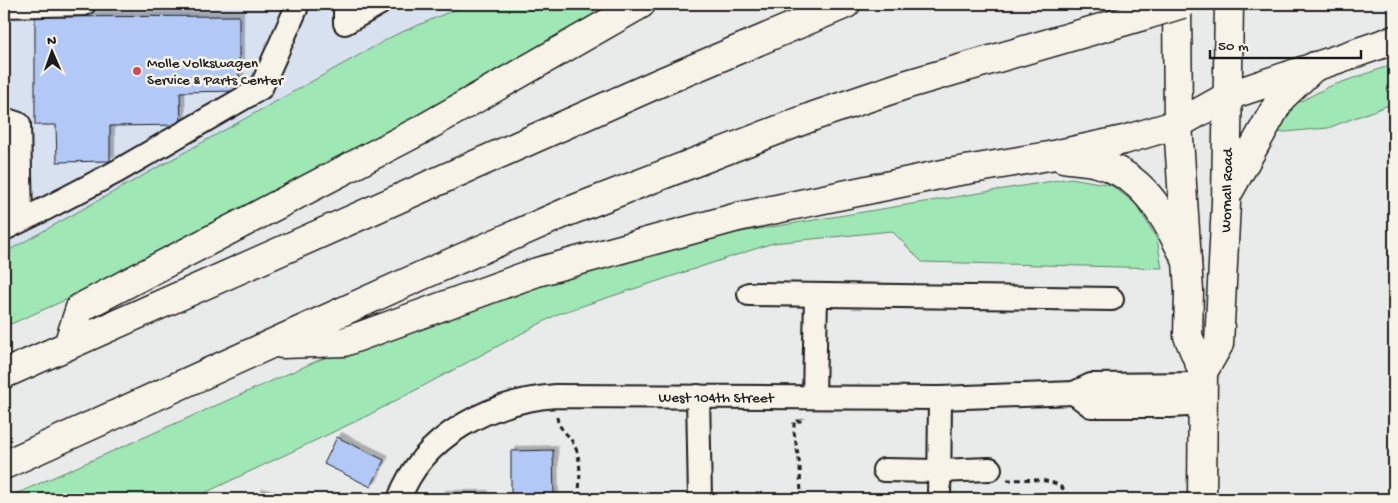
<svg xmlns="http://www.w3.org/2000/svg" width="1398" height="503" font-family="'Gochi Hand',sans-serif">
<style>
.built{fill:#d8e1ef}
.green{fill:#9fe7b5;stroke:#5e8268}
.building{fill:#b2c9f7;stroke:#1c1c1c;filter:url(#shadow)}
.lines{fill:none;stroke-linecap:round;stroke-linejoin:round}
.minor-casing{stroke:#1c1c1c;stroke-width:26}
.major-casing{stroke:#1c1c1c;stroke-width:31}
.highway-casing{stroke:#1c1c1c;stroke-width:31}
.path{stroke:#1c1c1c;stroke-width:3;stroke-dasharray:5 4;stroke-linecap:butt}
.minor{stroke:#f7f3e8;stroke-width:22}
.major{stroke:#f7f3e8;stroke-width:28}
.highway{stroke:#f7f3e8;stroke-width:28}
.highway-bridge-casing{stroke:#1c1c1c;stroke-width:31;stroke-linecap:butt}
.highway-bridge{stroke:#f7f3e8;stroke-width:28}
.poi-dot{fill:#d1495b;stroke:#f7f3e8;stroke-width:2}
.labels{text-anchor:middle;stroke-width:5;stroke-linejoin:round;paint-order:stroke}
.poi-label{font-size:15px;fill:#1c1c1c;stroke:#f7f3e8;text-anchor:start}
.street-label{font-size:15px;fill:#1c1c1c;stroke:#f7f3e8}
</style>
<defs>
<filter id="shadow"><feDropShadow dx="4.5" dy="-4.5" stdDeviation="0" flood-color="#0004"/></filter>
</defs>
<rect width="100%" height="100%" fill="#e9ebeb"/>
<filter id="ink" filterUnits="userSpaceOnUse"><feTurbulence type="fractalNoise" baseFrequency=".02" numOctaves="2"/><feDisplacementMap in="SourceGraphic" scale="10" xChannelSelector="R" yChannelSelector="G"/><feConvolveMatrix kernelMatrix="1 2 1 2 8 2 1 2 1" color-interpolation-filters="sRGB"/></filter>
<g filter="url(#ink)">
<path class="built" d="M4 4H468L395 35 4 253Z"/>
<path class="green" d="M468 4H616L259 207 127 273 4 327V253L395 35Z
M1394 64V103L1328 128 1274 133 1290 107 1328 87Z
M1071 178 1111 185 1136 204 1157 239 1162 268 922 262 892 231 773 243 558 314 367 416 192 499H4L453 301 655 246Z"/>
<path class="building" d="M239 16V91L180 92 181 125 110 126V161L57 162 56 125H35V17Z
M337 437 384 460 371 487 324 464Z
M553 450 554 499H511V451Z
M258 493 281 499H256Z
M441 495H484V499H441Z"/>
<g class="lines">
<defs>
<g id="minor">
<path d="M345 4V23L379 4"/>
<path d="M4 6 84 4"/>
<path d="M4 119 19 124 21 220"/>
<path d="M4 229 47 208 116 172 261 88 296 9V4"/>
<path d="M749 294 1112 299"/>
<path d="M1074 393 1091 406H1171L1203 404"/>
<path d="M698 396 700 499"/>
<path d="M814 397 816 295"/>
<path d="M884 470 939 471 990 469"/>
<path id="s1" d="M399 499C423 435 491 401 556 396L940 398 1074 393 1091 385 1203 384"/>
<path d="M939 499 940 398"/>
</g>
<g id="major">
<path d="M1177 4 1178 124 1189 291 1188 336 1203 372 1202 499"/>
<path d="M1228 193 1281 98 1315 66"/>
<path id="s2" d="M1203 372 1219 344 1226 203 1229 4"/>
</g>
<path id="highway" d="M1063 158C1074 160 1086 160 1097 163 1148 177 1165 219 1187 261
M282 344 344 342 537 272 738 217 948 173 1049 156 1124 140 1178 124 1228 96 1394 40
M68 345 80 308 419 131 641 4
M4 374 659 83 846 4
M4 465 423 275 567 212 814 116 908 84 1146 15"/>
</defs>
<use href="#minor" class="minor-casing"/>
<use href="#major" class="major-casing"/>
<use href="#highway" class="highway-casing"/>
<path class="path" d="M557 417C558 429 568 433 573 443 583 459 579 481 579 499
M1007 480C1024 480 1066 475 1067 499
M801 499 800 466 794 432V421H803V418"/>
<use href="#minor" class="minor"/>
<use href="#major" class="major"/>
<use href="#highway" class="highway"/>
<defs>
<path id="highway-bridge" d="M1146 15 1182 4"/>
</defs>
<use href="#highway-bridge" class="highway-bridge-casing"/>
<use href="#highway-bridge" class="highway-bridge"/>
</g>
</g>
<circle class="poi-dot" cx="137" cy="71" r="5"/>
<g class="labels">
<g class="poi-label">
<text x="147" y="67">Molle Volkswagen<tspan x="147" dy="17">Service &amp; Parts Center</tspan></text>
</g>
<g class="street-label">
<text dy="5" stroke="none"><textPath href="#s2" startOffset="186">Wornall Road</textPath></text>
<text dy="5" stroke="none"><textPath href="#s1" startOffset="358">West 104th Street</textPath></text>
</g>
</g>
<rect width="1398" height="503" fill="none" stroke="#f7f3e8" stroke-width="20"/>
<rect x="10" y="10" width="1378" height="483" fill="none" stroke="#1c1c1c" stroke-width="2" filter="url(#ink)"/>
<g transform="translate(52 52) rotate(358)" stroke="#f7f3e8" stroke-width="4" paint-order="stroke">
<path d="M0-4L9 19L0 12L-9 19Z" fill="#1c1c1c"/>
<text y="-8" font-size="14" font-weight="bold" text-anchor="middle" fill="#1c1c1c">N</text>
</g>
<path d="M1210 50v8h151v-8" fill="none" stroke="#1c1c1c" stroke-width="2.5"/>
<text x="1218" y="50" font-size="15" fill="#1c1c1c" stroke="#f7f3e8" stroke-width="4" paint-order="stroke">50 m</text>
</svg>
